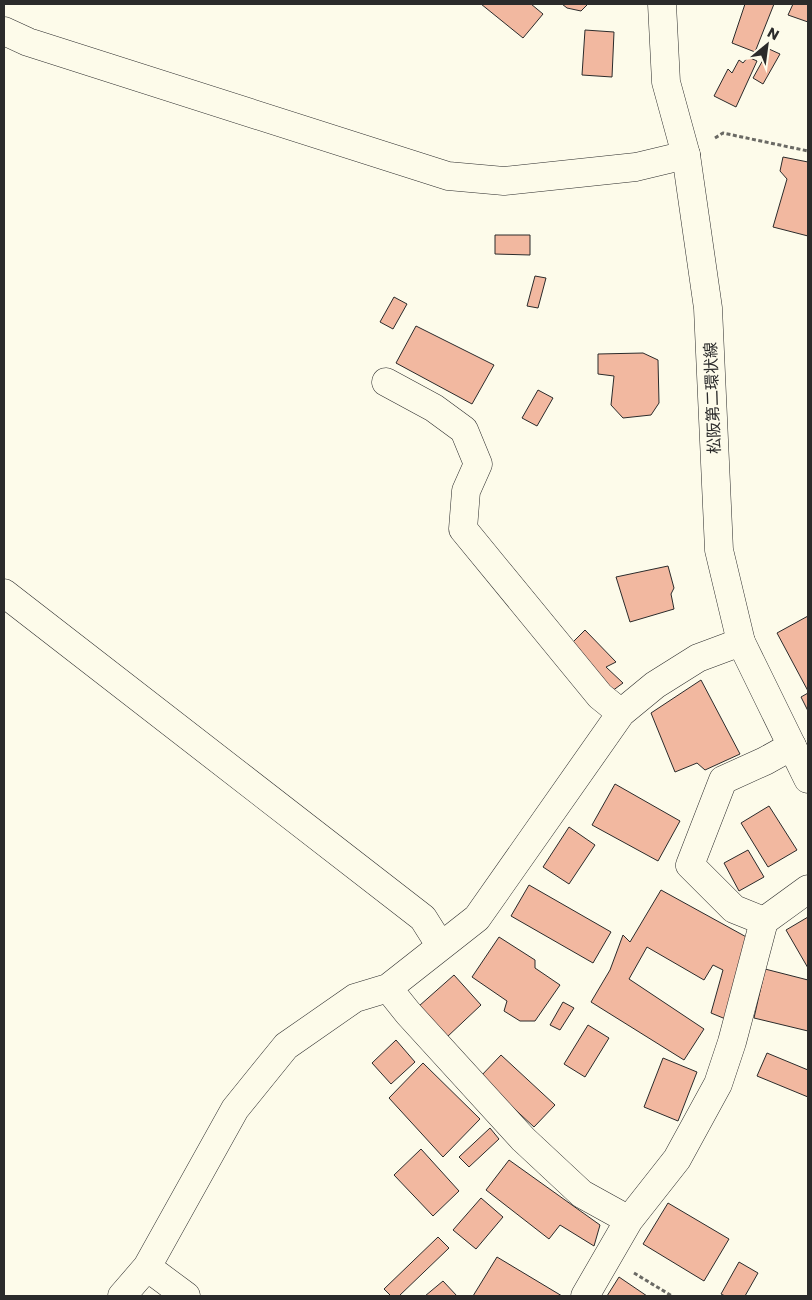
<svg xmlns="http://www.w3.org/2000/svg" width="812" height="1300" font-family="Poppins,'Noto Sans JP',sans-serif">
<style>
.building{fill:#f2b8a0;stroke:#2b2b2b}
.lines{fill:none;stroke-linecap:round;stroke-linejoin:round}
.minor-casing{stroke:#2b2b2b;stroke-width:29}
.major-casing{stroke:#2b2b2b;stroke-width:29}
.path{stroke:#6a6964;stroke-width:3;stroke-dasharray:4 2.5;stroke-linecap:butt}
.minor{stroke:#fdfbea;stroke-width:28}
.major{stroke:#fdfbea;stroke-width:28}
.labels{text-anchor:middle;stroke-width:4;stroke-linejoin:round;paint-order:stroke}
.street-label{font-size:16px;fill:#2b2b2b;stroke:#fdfbea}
</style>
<rect width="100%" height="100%" fill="#fdfbea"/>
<path class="building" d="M481 4H531L543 14 523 38Z
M562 4H588L581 11 567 8Z
M745 4H774L755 52 732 43Z
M793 4H808V22L788 15Z
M585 30 614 32 612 77 582 75Z
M769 49 780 54 763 84 753 78Z
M748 57 757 61 736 107 714 96 728 69 732 73 739 60 743 63Z
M783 157 808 162V236L773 227 787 179 780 171Z
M495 235H530V255L495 254Z
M535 276 546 278 538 308 527 306Z
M394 297 407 304 393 329 380 322Z
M416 326 494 365 472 404 396 363Z
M643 353 658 360 659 403 651 415 623 418 611 405 614 376 598 374V354Z
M538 390 553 398 537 426 522 418Z
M668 566 674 588 671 594 674 609 630 622 616 577Z
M808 616V691L777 633Z
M585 630 616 662 606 667 623 683 608 694 569 646Z
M701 680 740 754 705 770 697 763 675 772 651 713Z
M808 693V711L801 697Z
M615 784 680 821 658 861 592 825Z
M769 806 797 850 768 867 741 823Z
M569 827 595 845 569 884 543 867Z
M748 850 764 877 739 891 724 863Z
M529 885 611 932 593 963 511 916Z
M661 890 750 939 728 1020 711 1013 723 970 713 965 704 980 647 947 629 979 704 1029 684 1060 591 1002 610 970 623 935 630 942Z
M808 917V968L786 930Z
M499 937 535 960V968L560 985 535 1021H520L504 1011 507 1001 472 977Z
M765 969 808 980V1031L754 1018Z
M454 975 481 1005 447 1037 419 1006Z
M563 1002 574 1008 560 1030 550 1025Z
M588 1025 609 1038 585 1077 564 1064Z
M396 1040 415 1062 391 1084 372 1063Z
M767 1053 808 1070V1097L757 1076Z
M501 1055 555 1105 534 1127 480 1077Z
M663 1058 697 1072 678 1121 644 1107Z
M423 1063 480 1119 443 1157 389 1098Z
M490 1128 499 1139 469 1167 459 1157Z
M421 1149 459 1191 433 1216 394 1175Z
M509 1160 600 1225 594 1246 560 1225 549 1239 486 1190Z
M481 1198 503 1217 476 1249 453 1230Z
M668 1203 729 1239 704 1281 643 1244Z
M438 1237 449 1248 399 1296H391L384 1289Z
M497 1257 562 1296H473Z
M739 1262 758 1273 745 1296H725L721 1294Z
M619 1277 647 1296H607Z
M443 1281 457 1296H425Z"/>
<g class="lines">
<defs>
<path id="minor" d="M4 31 28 42 448 176 504 181 636 167 686 155
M386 382 434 408 464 430 478 464 466 491 463 529 600 696 621 713
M4 593 423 918 440 945
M764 921 734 909 690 865 723 780 765 761 792 746
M388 988 408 1013 523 1139 582 1194 629 1220
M147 1267 186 1296
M122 1296 147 1267 235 1109 286 1046 355 998 388 988 477 918 621 713 655 685 698 658 741 642
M585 1296 629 1220 677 1159 718 1084 732 1042 764 921 808 889"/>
<path id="major" d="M662 4 666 82 686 155 708 308 719 550 741 642 808 779"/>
</defs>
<use href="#minor" class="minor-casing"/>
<use href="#major" class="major-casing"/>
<path class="path" d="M715 138 723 133 808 151
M634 1273 672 1296"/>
<use href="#minor" class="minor"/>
<use href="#major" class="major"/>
</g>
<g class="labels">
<g class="street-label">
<text transform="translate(712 398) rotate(-92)" y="6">松阪第二環状線</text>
</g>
</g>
<rect width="812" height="1300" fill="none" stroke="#2b2b2b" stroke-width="10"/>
<g transform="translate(767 45) rotate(29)" stroke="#fdfbea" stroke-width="4" paint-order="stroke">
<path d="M0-4L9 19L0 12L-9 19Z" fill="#2b2b2b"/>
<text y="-8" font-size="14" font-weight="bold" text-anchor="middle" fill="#2b2b2b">N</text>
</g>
</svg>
